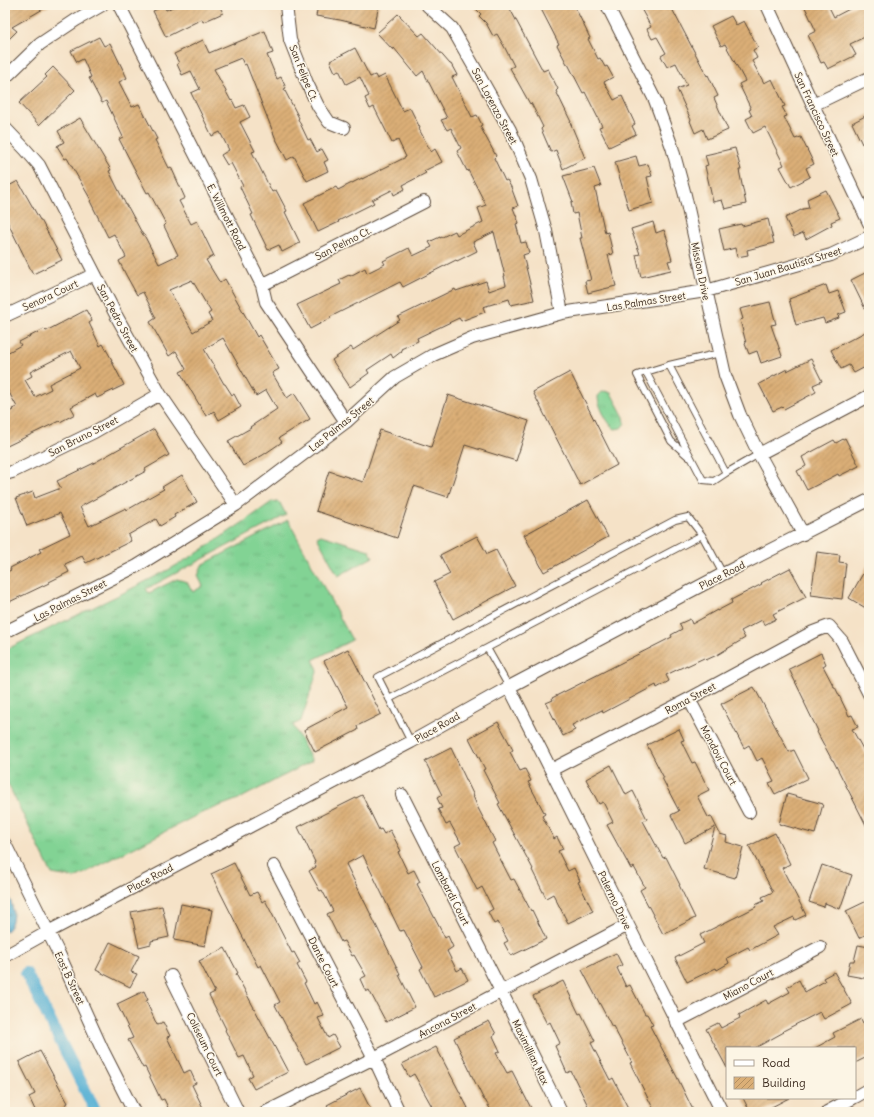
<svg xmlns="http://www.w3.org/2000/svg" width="874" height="1117" font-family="Delius,sans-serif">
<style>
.grass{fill:url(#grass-tufts);stroke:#5e7e59}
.water{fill:url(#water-ripples);stroke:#496d79}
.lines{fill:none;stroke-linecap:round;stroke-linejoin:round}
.canal{stroke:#57b0d4;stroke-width:12}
.building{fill:url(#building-hatch);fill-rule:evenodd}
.lane-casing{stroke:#574637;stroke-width:8}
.street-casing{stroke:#574637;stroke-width:14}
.lane{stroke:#fff;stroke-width:6}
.street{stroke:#fff;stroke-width:12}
.labels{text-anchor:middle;stroke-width:3;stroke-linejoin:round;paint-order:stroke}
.street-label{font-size:10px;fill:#3b2a1e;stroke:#fcf5e5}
</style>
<defs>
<pattern id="grass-tufts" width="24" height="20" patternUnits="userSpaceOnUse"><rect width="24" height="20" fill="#82d394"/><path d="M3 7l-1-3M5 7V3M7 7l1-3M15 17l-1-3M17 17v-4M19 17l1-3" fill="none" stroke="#71b57f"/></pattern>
<pattern id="water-ripples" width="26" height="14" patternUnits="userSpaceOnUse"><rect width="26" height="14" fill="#57b0d4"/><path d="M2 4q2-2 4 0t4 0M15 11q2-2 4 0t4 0" fill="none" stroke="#498fab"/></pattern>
<pattern id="building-hatch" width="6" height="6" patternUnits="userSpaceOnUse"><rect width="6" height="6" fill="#dbaf77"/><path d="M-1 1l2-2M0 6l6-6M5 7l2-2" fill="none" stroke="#b38f61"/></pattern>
</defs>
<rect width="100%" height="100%" fill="#fcf5e5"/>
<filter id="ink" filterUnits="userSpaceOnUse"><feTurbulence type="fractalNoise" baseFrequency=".025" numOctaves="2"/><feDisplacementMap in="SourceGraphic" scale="8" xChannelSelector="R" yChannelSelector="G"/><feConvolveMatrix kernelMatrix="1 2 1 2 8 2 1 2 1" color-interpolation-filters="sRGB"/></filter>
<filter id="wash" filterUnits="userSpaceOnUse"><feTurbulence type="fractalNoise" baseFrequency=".012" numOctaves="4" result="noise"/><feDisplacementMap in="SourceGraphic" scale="16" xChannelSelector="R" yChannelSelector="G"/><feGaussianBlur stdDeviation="0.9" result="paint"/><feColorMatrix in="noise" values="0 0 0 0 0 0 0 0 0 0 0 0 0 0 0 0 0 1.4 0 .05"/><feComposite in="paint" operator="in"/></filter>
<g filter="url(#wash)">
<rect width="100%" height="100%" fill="#f5e2c7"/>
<path class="grass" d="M605 391 611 393 624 417 625 423 621 428 615 429C608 425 597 404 598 396L602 392Z
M273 501 280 503 286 515 146 589 149 593 177 579 187 582 193 592 203 586 198 576 202 565 288 520 352 640 313 660 318 669 301 721 293 725 312 761 241 798 199 814 75 878 52 874 5 778V650L123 593 170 569 199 552 245 521Z
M321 535 369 550 373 557 338 576 317 537Z"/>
<path class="water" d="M5 891C7 895 11 900 12 905 14 914 13 926 5 932Z"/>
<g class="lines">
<path class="canal" d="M26 973 96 1112"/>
</g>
<g id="blocks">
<path class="building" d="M5 5H50L12 27 17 31 5 43Z
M177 5H219L223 13 203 22 202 19 166 37 153 11 164 6 166 10Z
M318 5H379L374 28 340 20 316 16Z
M472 5H508L543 71 548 69 558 89 556 91 571 122H570L585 158 563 169 556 150 551 152 541 129 543 127 531 103 530 104 510 68 514 66 505 48 497 34 493 36 486 23 479 16 481 14Z
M549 5H574L590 38 588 39 598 59 600 58 605 67 607 66 613 77 604 82 614 100 622 96 635 124 632 126 636 134 609 147 599 127 602 126 585 92 583 93 568 64H567L557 45 559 44 541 9Z
M639 5H670L707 76 708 75 718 96 714 98 728 130 707 139 703 129 695 133 690 121 691 120 677 89 687 85 676 63 667 67 661 56 666 53 657 37 652 39 647 29 651 27Z
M804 5H828L834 17 857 5H869V35L850 44 856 55 828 69 824 62 821 63 808 35 816 31Z
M398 14 419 36 423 33 450 64H451L457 75 452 77 472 117 477 115 482 125 480 126 496 156 494 158 505 181 507 180 511 187 518 206 513 208 519 223 516 224 521 243 526 242 529 253 523 255 534 300 511 305 509 299 483 307 485 312 461 321 459 318 417 338 418 341 401 349 402 351 393 358 391 354 367 370 369 373 350 387 332 360 351 347 353 350 400 320 398 317 455 289 456 291 486 281 489 291 506 285 504 276H505L494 232 473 242 477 251 457 261 456 260 403 287 400 282 330 317 331 318 310 329 297 305 341 284 339 280 349 275 350 276 365 268 367 273 385 264 383 261 409 248 413 256 432 247 429 242 440 237V238L455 231 457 235 483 222 478 208 486 205 468 170 467 171 457 151 461 148 451 128 447 130 441 120 447 118 423 71 417 76 394 48 393 50 377 33Z
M731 16 736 25 744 21 758 47 753 50 757 58 752 61 764 83 772 79 785 106 782 107 787 116 784 117 795 139 801 137 814 164 806 168 810 177 791 187 780 167 784 165 765 127 753 133 746 119 752 116 749 110 751 109 739 84 745 81 725 44 721 46 711 26Z
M265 31 273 53 267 55 277 79 281 77 286 88 284 89 299 118 298 119 308 140 310 139 317 152 322 149 328 160 324 162 328 171 307 181 294 156 287 160 275 137 246 64 244 65 241 58 214 69 231 101 232 100 236 108 244 105 250 117 240 122 255 151 252 152 272 192 276 190 287 211 285 212 300 243 282 252 279 245 268 250 251 215 253 214 240 187 243 186 231 163 227 165 221 155 229 150 220 132 212 136 191 93 200 89 191 71 182 75 177 64 179 63 174 54 203 40 209 53 233 43V44Z
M99 37 104 46 110 43 127 78 119 82 132 107 139 104 157 139 155 140 169 168 171 167 185 198 179 201 191 224 197 221 214 256 206 260 220 283 225 279 257 337 259 335 279 369 272 373 287 398 294 393 310 419 279 438 282 442 263 455 243 466 228 441 251 428 250 427 277 409 266 390 256 396 223 338 204 349 224 384H225L232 395 234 394 241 407 219 420 214 411 206 416 180 372 186 369 176 351 169 356 150 322 156 318 143 292 137 295 126 275 119 261 126 257 114 234 108 237 90 201 91 200 67 158 65 159 57 146 64 142 58 131 80 118 111 170 109 171 127 207H128L143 235H144L159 264 178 255 164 226 166 224 149 192 147 193 119 139 123 137 106 101 102 103 89 78 91 77 83 59 77 62 71 51ZM192 280 211 312 208 314 212 321 193 332 169 290Z
M355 48 370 77 375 75 377 79 385 75 403 111 410 108 420 128 419 129 431 152 435 149 442 162 424 171 426 173 403 185 405 189 394 195 392 190 372 200 374 203 338 221 339 222 318 232 304 203 336 187 338 190 362 178V179L406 157 398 140 392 143 374 107 370 109 365 98 369 96 360 77 346 84 339 70 335 72 330 61Z
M53 67 75 90 39 125 19 103 47 77 45 75Z
M869 114V140L862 144 852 123Z
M735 148 741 170H739L746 204 725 209 722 200 713 202 705 166 708 165 705 155Z
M636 156 639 166 648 164 652 176 647 177 653 203 629 210 615 162Z
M594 168 601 186 595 188 605 233 608 232 613 254 608 255 616 286 588 293 585 281 591 280 580 238H582L577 213 573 214 571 202H573L563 176Z
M18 181 40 220H41L62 260 33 274 5 217V188Z
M826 190 840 218 831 222 832 225 806 239 803 233 794 237 785 218 803 209 809 208 807 199Z
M768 219 774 243 747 250 748 255 737 257 735 248 724 251 719 229 741 224 742 226Z
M653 222 656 233 664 230 668 241 667 242 672 260 668 261 671 270 641 277 636 255 640 254 631 229Z
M869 271V317L851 280Z
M826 285 829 294 838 291 846 312 838 315 839 318 825 323 823 318 796 325 789 299Z
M770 302 776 324 771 325 782 356 761 363 757 351 749 354 745 344 746 343 740 320 743 319 740 309Z
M86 310 92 321 89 323 100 346 103 344 112 360H111L124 385 97 398 95 394 71 407 75 414 60 422 59 421 5 447V414L13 410 12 409 17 407 5 385V354L21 345 19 342 44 329 46 331ZM71 351 80 368 49 384 51 389 35 397 25 380 32 376 30 372Z
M869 330V365L854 373 849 365 841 369 831 350Z
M811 359 822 381 813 385 816 392 784 409 782 407 773 411 759 384 787 369V371Z
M570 372 617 465 580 485 533 392Z
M448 395 529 421 516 461 465 445 448 497 414 486 397 538 316 511 329 471 363 482 380 430 431 447Z
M154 429 169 455 145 469 146 471 80 507 89 526 126 508 127 510 164 489 162 487 182 475 197 502 174 515 175 517 160 526 156 519 128 535 131 541 115 549 86 563 82 556 65 564 69 572 49 582V583L5 604V573L11 570 10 568 41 552 39 549 70 534 60 513 27 526 16 498 33 492 35 498 61 488 57 481 92 464Z
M845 438 859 466 839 476 838 474 807 490 797 471 806 466 802 457 834 440 836 443Z
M588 500 608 537 544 572 524 535Z
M477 536 487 554 496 550 515 586 453 619 434 582 450 574 440 555Z
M817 552 840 555 839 562 846 563 842 599 811 595Z
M869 563V610L849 598Z
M790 568 806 597 773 614 776 619 764 625 762 620 741 631 745 638 717 655 706 660 704 658 687 666V665L666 675 669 681 657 688 656 685 603 713 602 710 572 725 575 730 563 736 546 703 553 700 552 698 672 637 671 635 682 629 679 624 690 619 692 624 717 610V611L732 603 731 600 762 584 761 583Z
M348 649 381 714 357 726 358 730 315 752 304 730 348 707 324 661Z
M821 653 826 664 823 666 834 687H835L849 716 852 715 858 727 852 729 869 760V831L833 760H832L817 732 818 731 804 702H805L789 669Z
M754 687 789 752 794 750 808 778 775 794 769 783 774 781 762 758 757 761 749 745 744 748 721 704Z
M498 722 513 750 510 752 520 771 525 769 531 781 528 782 545 814 542 816 554 839 557 837 563 849 558 851 568 871 574 868 580 881 578 882 593 911 568 923 553 894 546 898 532 870 533 869 498 804 500 803 483 770 485 769 469 738Z
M679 729 684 740 681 741 692 763 695 762 709 790 697 796 708 817 711 816 720 834 727 836 726 842 743 847 735 878 704 869 715 827 685 843 671 815 679 811 662 778H664L647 745Z
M451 748 474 796H473L478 808 495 841 492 843 511 880 514 879 531 911 532 910 546 939 511 956 504 943 508 941 498 922 494 924 488 912 493 909 482 887 477 890 455 846 461 843 450 823 446 825 438 809 442 808 437 798 442 795 425 761Z
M611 765 626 795 633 791 647 819 643 821 663 858 666 857 680 885H679L695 918 663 934 640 890 645 887 634 867 631 869 607 825 613 822 603 802 599 804 586 779Z
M787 794 823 804 815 834 779 824Z
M362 795 379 830 381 829 384 834 390 830 401 851 398 852 408 873 414 870 420 882 417 884 445 938 448 936 453 947 447 951 457 971 462 968 468 980 434 997 420 969 423 967 404 930 400 931 363 855 346 864 400 974 399 975 415 1007 386 1022 369 990 366 992 360 979 366 976 354 955 352 956 344 941 341 942 327 914 333 911 322 890 320 891 309 871 316 867 314 862H315L298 827Z
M775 833 790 864 782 868 806 915 795 920 794 917 773 927 778 935 750 950 748 947 727 958 729 963 717 970 716 968 687 982 675 958 704 943 700 935 756 907 755 905 764 901 762 897 773 892 749 846Z
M234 863 250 895 257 892 262 902 265 900 292 953 294 952 300 963 297 965 306 982 304 983 314 1004 317 1002 324 1016 318 1018 328 1038 333 1035 340 1047 306 1064 275 1005 280 1002 261 965 258 967 211 874Z
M822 865 852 875 840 909 825 903 824 907 809 902Z
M869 900V933L859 938 846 911Z
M181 904 212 910 205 946 174 940Z
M162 906 169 937 151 941V944L139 947 131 912Z
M110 942 139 956 131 972 137 974 130 987 96 970Z
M858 945 869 947V979L847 975 850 961H854Z
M225 948 238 973 236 974 288 1072 254 1089 248 1078 253 1075 244 1056 239 1058 225 1030 226 1029 209 995 215 992 199 961Z
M616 953 622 965 617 968 626 987 630 985 645 1014H647L653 1025 650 1026 677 1077 694 1112H655L630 1063 632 1062 613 1026 612 1027 582 970Z
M834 972 852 1004 824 1019 820 1012 783 1031 784 1032 755 1048H727V1068L706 1029 718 1023 721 1028 740 1018 739 1015 766 1000 768 1004 790 992 787 987 799 980 805 992 825 981 823 978Z
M563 981 579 1014 581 1013 595 1041 591 1043 610 1080 613 1078 630 1112H591L571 1071 567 1073 555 1046 560 1043 550 1022 547 1024 533 996Z
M144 991 148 1000 146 1001 157 1025 163 1022 170 1036 167 1037 184 1073 190 1070 196 1083 192 1085 205 1112H170L164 1099 161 1100 145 1067 143 1068 128 1040 133 1038 117 1004Z
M861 1019 863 1023 869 1020V1056L855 1063V1048H815L835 1037 833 1033Z
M489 1021 496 1034 493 1036 500 1051 496 1053 507 1073 512 1071 533 1112H492L485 1100H484L470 1072V1071L454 1038Z
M436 1047 468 1108H467L469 1112H435L414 1074 409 1077 402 1064Z
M40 1051 68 1103 65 1105 69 1112H36L29 1097 35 1094 19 1062Z
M360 1088 372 1112H331L327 1105Z
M743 1098H789L762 1112H750Z"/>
</g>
</g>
<g filter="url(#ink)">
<use href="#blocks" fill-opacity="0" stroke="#574637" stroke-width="1"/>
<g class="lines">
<defs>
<path id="lane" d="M720 353 669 365 726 473 759 454
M669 365 646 372 703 480 714 481 726 473
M646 372 637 375 671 441 689 457
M509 687 487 648 702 535 723 574
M389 699 487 648
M411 742 378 677 675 520 688 517 702 535"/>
<path id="street" d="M119 5 262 285 266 302 346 422
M286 5 290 40 307 83 318 106 329 122 344 128
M427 5 452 28 510 130 531 179 546 231 562 313
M607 5 655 100 672 147 685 195 725 375 740 415 759 454 803 534
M767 5 813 105 869 223
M5 78 40 44 76 20 102 5
M813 105 869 78
M5 128 25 149 39 165 117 317 160 394 236 505
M262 285 424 202
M5 316 95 274
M759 454 869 396
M5 474 12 472 94 432 160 394
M5 632 137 566 236 505 346 422 395 377 433 355 472 338 562 313 706 291 831 255 869 237
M509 687 551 770 628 925 722 1112
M689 699 749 812
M551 770 689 699 813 632 829 626 842 641 869 694
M402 795 501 991 561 1112
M5 844 59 954 102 1049 134 1112
M274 866 374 1058 399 1112
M5 956 48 932 411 742 509 687 723 574 869 500
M171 976 238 1112
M676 1022 820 947
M855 1097 869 1089
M266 1112 374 1058 628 925
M827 1112 853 1098"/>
</defs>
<use href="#lane" class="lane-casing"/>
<use href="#street" class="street-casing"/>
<use href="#lane" class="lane"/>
<use href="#street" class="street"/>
</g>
</g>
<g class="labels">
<g class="street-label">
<text transform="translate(304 73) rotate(68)" y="4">San Felipe Ct.</text>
<text transform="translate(495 106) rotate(62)" y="4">San Lorenzo Street</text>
<text transform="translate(817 114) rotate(65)" y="4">San Francisco Street</text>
<text transform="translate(227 217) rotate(63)" y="4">E. Willmott Road</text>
<text transform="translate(343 243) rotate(-27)" y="4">San Pelmo Ct.</text>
<text transform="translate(788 266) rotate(-17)" y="4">San Juan Bautista Street</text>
<text transform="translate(701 271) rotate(78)" y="4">Mission Drive</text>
<text transform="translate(50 295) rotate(-25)" y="4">Senora Court</text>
<text transform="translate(646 301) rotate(-9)" y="4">Las Palmas Street</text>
<text transform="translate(118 318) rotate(62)" y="4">San Pedro Street</text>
<text transform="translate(341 424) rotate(-39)" y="4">Las Palmas Street</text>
<text transform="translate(83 436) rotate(-27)" y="4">San Bruno Street</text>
<text transform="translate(722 575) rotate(-27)" y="4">Place Road</text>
<text transform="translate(70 600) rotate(-27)" y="4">Las Palmas Street</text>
<text transform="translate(690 698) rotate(-28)" y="4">Roma Street</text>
<text transform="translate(437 727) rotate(-30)" y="4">Place Road</text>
<text transform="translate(719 755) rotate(62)" y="4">Mondovi Court</text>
<text transform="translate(150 878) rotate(-28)" y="4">Place Road</text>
<text transform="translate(451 893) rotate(63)" y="4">Lombardi Court</text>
<text transform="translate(615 900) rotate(64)" y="4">Palermo Drive</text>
<text transform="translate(324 962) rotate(63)" y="4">Dante Court</text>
<text transform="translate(70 978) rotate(65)" y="4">East B Street</text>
<text transform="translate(748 984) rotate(-28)" y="4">Miano Court</text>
<text transform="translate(447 1020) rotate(-28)" y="4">Ancona Street</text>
<text transform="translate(205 1044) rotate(64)" y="4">Coliseum Court</text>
<text transform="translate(531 1052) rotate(64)" y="4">Maximillian Max</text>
</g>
</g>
<rect width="874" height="1117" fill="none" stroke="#fcf5e5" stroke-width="20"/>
<rect x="726" y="1047" width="130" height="52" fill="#fcf5e5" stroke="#afa495"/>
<rect x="734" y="1060" width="20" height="6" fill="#ffffff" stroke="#afa495"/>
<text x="762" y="1067" font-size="12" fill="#3b2a1e">Road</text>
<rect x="734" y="1077" width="20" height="12" fill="url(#building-hatch)" stroke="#afa495"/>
<text x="762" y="1087" font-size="12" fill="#3b2a1e">Building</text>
</svg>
